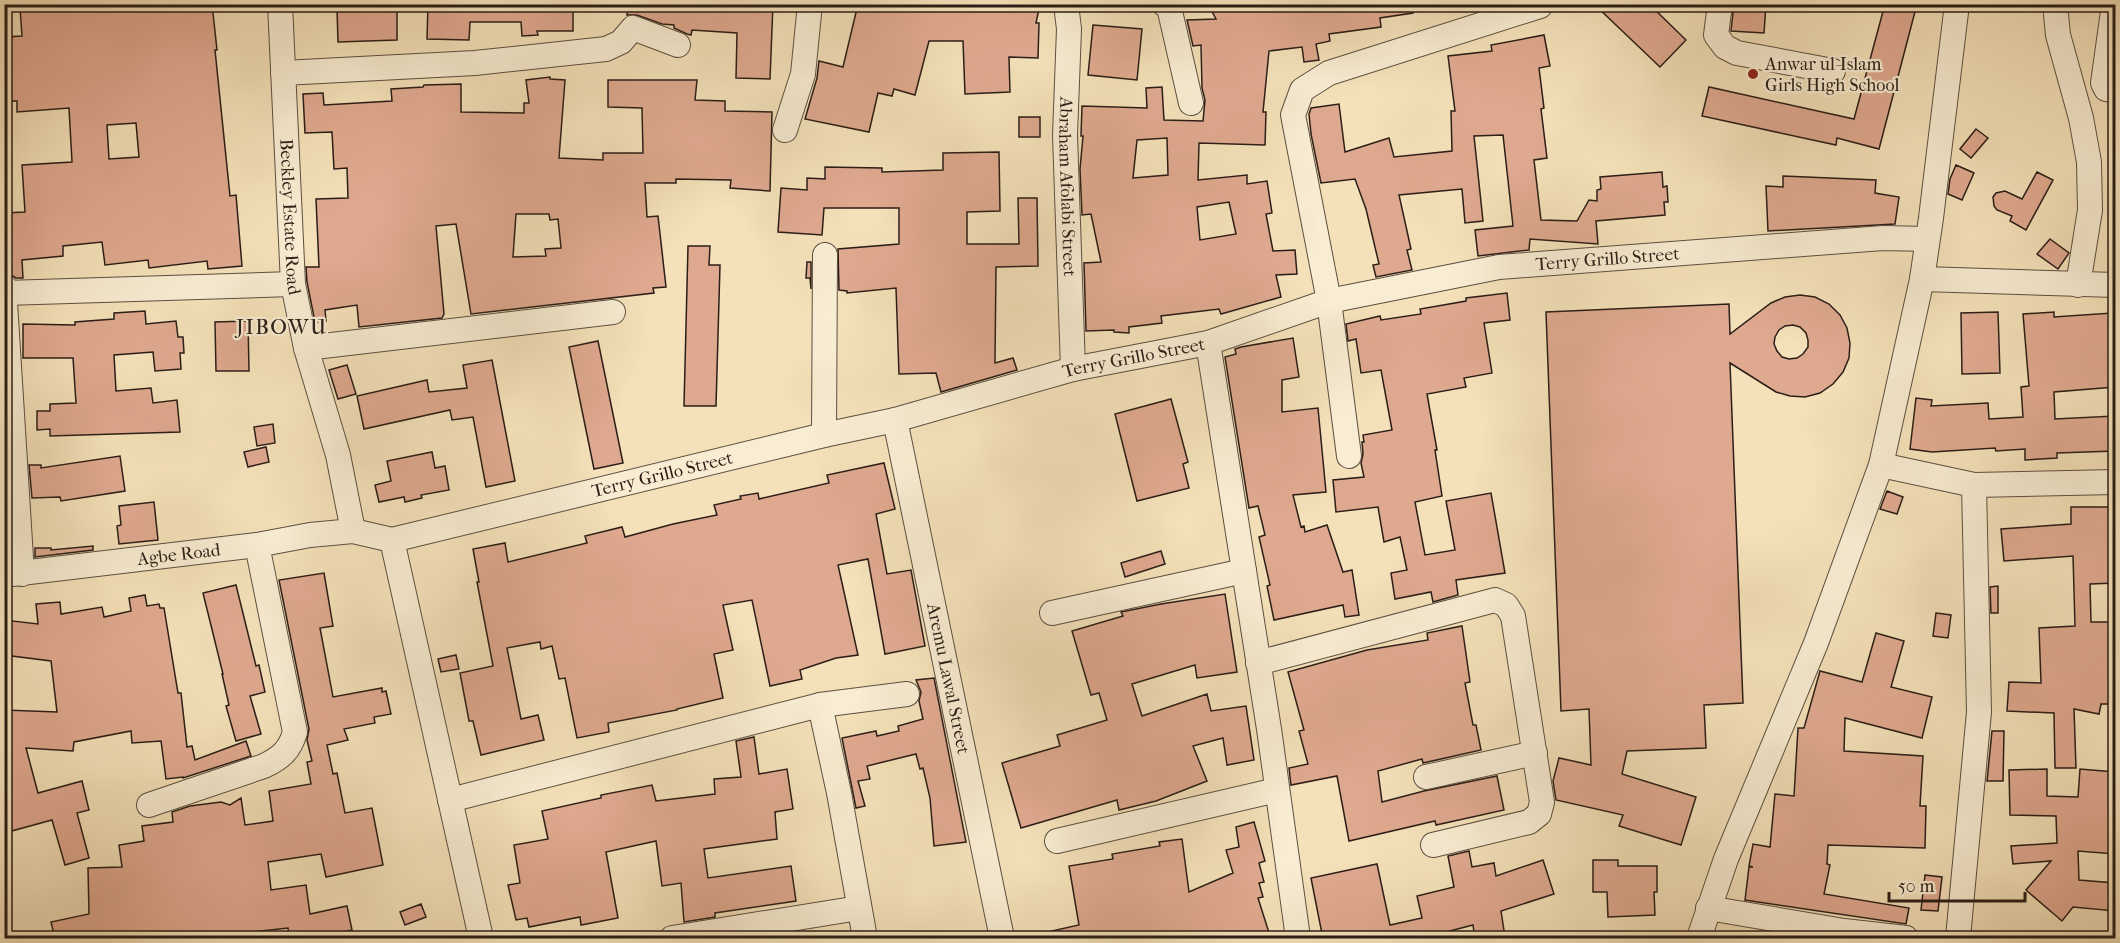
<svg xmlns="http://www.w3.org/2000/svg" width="2120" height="943" font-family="'IM FELL French Canon',serif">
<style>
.building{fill:#dfa98f;stroke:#2a1e17;stroke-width:1.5;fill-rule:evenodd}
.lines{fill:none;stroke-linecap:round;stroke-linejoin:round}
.minor-casing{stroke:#5c4f40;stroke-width:26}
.minor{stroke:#f8ecd2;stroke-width:24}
.poi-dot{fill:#8f2418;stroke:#f8ecd2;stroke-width:2}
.labels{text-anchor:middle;stroke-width:4.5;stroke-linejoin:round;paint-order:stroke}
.poi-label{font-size:18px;fill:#2a1e17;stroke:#f8ecd2;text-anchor:start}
.street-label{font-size:18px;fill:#2a1e17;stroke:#f8ecd2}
.quarter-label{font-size:21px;letter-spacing:1.5px;fill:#2a1e17;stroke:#f8ecd2}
</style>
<rect width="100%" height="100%" fill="#f4e1b9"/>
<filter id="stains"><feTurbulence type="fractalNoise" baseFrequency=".00333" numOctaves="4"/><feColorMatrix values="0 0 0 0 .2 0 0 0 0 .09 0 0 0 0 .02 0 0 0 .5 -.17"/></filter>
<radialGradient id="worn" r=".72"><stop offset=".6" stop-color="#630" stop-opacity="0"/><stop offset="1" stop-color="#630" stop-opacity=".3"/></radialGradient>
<path class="building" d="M27 4H212L217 50H215L230 196 236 195 242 266 208 269 207 261 149 268 148 260 105 265 102 242 63 246V256L22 260 23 278H16L6 272 4 213 25 212 22 165 72 162 69 108 17 112V101H7L4 37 22 36 20 8H27ZM136 123 139 157 109 159 107 125Z
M428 4H573V31H537L538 35 522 36 521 22H470L469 40 427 39Z
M628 4H773L770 79 736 78 737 33 692 30 691 35 687 34 674 28V25L662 24 637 15H627Z
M858 4H1040L1036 23H1039L1038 58 1009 57 1010 92 965 94 963 41H929L915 95 894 89 892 96 878 93 869 132 805 119 817 78 819 61 843 67Z
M1208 4H1413V13L1380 18 1381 27 1329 34 1330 41 1316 44 1319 60 1304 62 1302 47 1269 51 1263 112H1266L1265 145 1199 143 1198 180 1247 175V184L1267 181 1272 213 1266 214 1273 251 1295 250 1297 274 1276 275 1281 297 1221 314 1219 309 1161 316 1162 323 1129 327V333L1114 332V330L1086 331 1084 263 1101 262 1091 214 1082 215 1080 169 1083 136H1081L1082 106 1147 108 1146 88 1162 87 1164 120 1203 121 1205 100 1202 88 1201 45 1193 46 1187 20 1216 19ZM1167 138 1168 175 1133 178 1137 140ZM1229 202 1236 234 1200 240 1197 207Z
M1594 4H1649L1686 40 1660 67Z
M1734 4H1766L1764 33 1731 31Z
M1885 4H1917L1879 149 1837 138 1836 145 1702 116 1709 87 1854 119Z
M397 8V40L338 42 337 9Z
M1093 25 1142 29 1137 80 1088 75Z
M1544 35 1550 66 1539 68 1544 108 1541 109 1547 158 1534 160 1541 220 1577 221 1589 200 1597 201V190L1601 189 1600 177 1662 172 1663 187 1667 186 1668 202H1664L1665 215 1596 221 1598 244 1530 239 1529 250 1478 256 1475 230 1513 226 1503 135 1474 136 1483 221 1465 223 1462 189 1399 195 1411 249 1407 250 1412 270 1376 277 1373 265 1379 264 1366 209 1355 179 1321 183 1311 134 1309 114 1311 108 1339 104 1345 152 1389 138 1394 157 1452 151 1451 111H1455L1448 56 1492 51 1491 45Z
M550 77V79L565 80 559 158 603 160V153H643L642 108 608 107V80H697L695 100 725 101V111L772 112 770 191 730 188 731 180 676 179V183H645L647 217 658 216 666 287 653 288 654 293 471 314 456 224 436 226 444 314 442 318 359 327 357 305 325 310 326 321 315 322 307 282 306 267H319L316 199 348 198 347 168 334 169 332 132 305 133 303 94 323 93 324 105 392 101 391 89 423 87 424 85 461 84V112L524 113V103H529L526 80ZM516 214H549L550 220 558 219 561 248 545 249 546 256 513 257Z
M1019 117H1040V137H1019Z
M1976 129 1988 138 1971 158 1960 149Z
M999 152 1000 211 967 212V244H1019L1018 198H1037L1038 266 996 267 995 363 1013 358 1017 370 941 392 936 373 899 374 896 288 847 293V291L839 290 838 249 899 244V208H824L822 235 778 232 781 188 807 190V178L825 179V167L882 168V172L943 170V153Z
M1956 165 1974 173 1962 200 1948 194 1950 179Z
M2037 172 2053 180 2026 230 2010 221 2012 216 1997 210 1994 206 1993 197 1996 193 2005 191 2022 199Z
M1783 176 1876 180 1875 193 1899 197 1895 224 1768 231 1766 186 1783 187Z
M2050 239 2069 253 2058 269 2037 254Z
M688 246H710L709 265H720L716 406H684Z
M807 262H811V289L810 278H806Z
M1507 293 1510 320 1484 323 1492 373 1464 378 1466 387 1427 394 1437 450H1435L1442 496 1415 502 1425 555 1455 550 1446 501 1491 493 1505 573 1456 580 1458 595 1433 602 1431 592 1395 599 1391 573 1407 570 1400 537 1384 542 1378 507 1336 512 1333 480 1364 477 1361 463 1363 454 1362 442H1364L1363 435 1392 430 1381 370 1361 373 1356 339 1348 341 1346 324 1380 316 1381 320 1421 314 1420 309 1466 301V298Z
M1800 295 1815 297 1829 304 1840 315 1847 328 1850 343 1849 358 1843 372 1833 384 1820 393 1805 397 1790 396 1776 392 1730 363 1743 703 1704 705 1706 748 1627 751 1622 774 1696 797 1681 845 1619 826 1623 815 1556 800 1553 781 1559 758 1591 765 1589 709 1561 711 1546 312 1729 304 1730 334 1771 303 1785 297ZM1793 325 1800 327 1806 333 1808 340V347L1803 354 1797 358 1789 359 1782 357 1777 351 1774 344 1775 337 1779 330 1785 326Z
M145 311 146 324 176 321 178 337H183L184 353H180L181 369 155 371 153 352 114 355 116 391 151 388 153 403 177 400 180 432 50 436V429L37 430V411H50V404L76 403 73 358H23V324L75 325V322L114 319V313Z
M1998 312 2000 373 1962 374 1961 313Z
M2054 312V317L2112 313 2115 387 2054 392 2055 419 2115 416V451L2057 453V458L2025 460V449L1996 451 1995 448 1932 452 1910 449 1916 398 1932 400 1931 406 1988 403 1989 419 2023 417 2021 387 2029 386 2023 314Z
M248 321 249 371H216L215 322Z
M1293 338 1299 377 1282 380V412L1318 408 1326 492 1293 495 1301 527 1304 526 1305 532 1327 525 1343 572 1352 570 1359 615 1345 617 1343 605 1274 620 1267 586 1270 585 1259 537 1265 535 1258 506 1249 508 1225 357 1236 354 1235 349 1241 347Z
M598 341 623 463 594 469 569 347Z
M492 360 515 481 486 487 473 417 452 420 450 410 364 429 357 396 427 380 429 392 467 388 463 365Z
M347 365 356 394 338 399 329 370Z
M1171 399 1188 462 1183 464 1189 488 1137 501 1115 414Z
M273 424 275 443 257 446 254 427Z
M266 447 269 462 248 467 244 452Z
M432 452 435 468 445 466 449 490 421 495 422 498 405 502 404 497 379 502 375 485 391 481 387 461Z
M120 456 125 491 61 501 60 497 32 498 29 465H41V468Z
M884 463 895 509 876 514 887 574 911 570 925 646 885 654 868 559 838 565 858 655 836 658 800 670 802 679 770 686 752 600 723 605 733 650 714 654 723 698 677 709V710L608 723 609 732 577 738 565 678 559 679 552 646 541 649 540 642 507 648 521 719 538 715 544 740 481 755 473 721H469L460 673 493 666 477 582H479L473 549 505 543 508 562 587 543 585 536 622 527 625 537 673 524 717 515 714 505 741 499 740 496 758 493 759 499 829 483 827 475Z
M1887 491 1903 497 1897 514 1880 509Z
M154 502 158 540 119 544 117 526 121 525 119 506Z
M2071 507H2115V583L2090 584 2091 622H2115V704H2101L2099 714 2074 709 2076 768H2055L2054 713 2007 711 2009 682 2041 683 2039 628 2075 626 2073 556 2004 561 2001 529 2071 524Z
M93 546V550L35 557V548H51V550Z
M1161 551 1165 564 1125 577 1121 563Z
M324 573 333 626 320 628 333 697 382 688V692L386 691 391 714 374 717 375 723 344 729 348 740 327 745 333 774 337 773 345 813 372 808 383 865 326 877 321 854 268 862 271 890 306 885 310 914 347 906 352 930 341 932 343 939H290L288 928 224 935 225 939H55L51 922 89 914 88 868 122 867 119 845 144 841 142 826 173 822 172 812 190 806 221 802 230 805 241 798 245 825 273 821 269 791 311 784 307 762 312 761 307 740 309 729 279 580Z
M236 585 256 666 259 665 265 692 250 696 261 734 236 741 226 706 229 705 222 674H223L203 593Z
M1998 586V613H1991L1990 587Z
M1225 594 1237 672 1197 678 1195 665 1132 684 1142 716 1207 694 1211 711 1246 706 1254 760 1227 765 1223 738 1193 746 1207 781 1156 801 1119 810 1117 800 1021 828 1002 763 1060 746 1057 735 1107 720 1099 693 1091 695 1072 631 1123 616 1121 612 1161 604Z
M145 595 147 606 159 604 160 608H164L178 693H181L187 747 192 746 195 760 246 741 251 756 183 778V777L166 779 161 741 132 743 131 731 74 742 73 751 26 748 38 793 82 781 89 810 77 813 89 858 65 865 52 820 8 832 4 818V710L57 712 51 661 4 655V620L38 624 36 604 60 602 61 614 102 607 104 617 131 611 129 598Z
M1936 613 1951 615 1948 638 1933 636Z
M1462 626 1470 682 1465 683 1473 725H1476L1481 750 1423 763 1422 759 1378 771 1382 802 1424 791 1497 776 1504 810 1436 825 1435 821 1349 841 1337 776 1291 785 1289 768 1308 764 1299 731 1304 730 1288 672 1367 650 1428 640 1427 633Z
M1876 633 1904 641 1891 687 1932 697 1922 738 1845 718 1844 751 1923 756 1920 806H1926L1925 848 1828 845 1827 864 1830 865 1824 894 1909 908 1906 924 1745 900 1749 867H1753L1749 866 1753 844 1770 847 1775 794 1794 796 1798 728H1804L1820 671 1862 682Z
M456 655 459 669 441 672 438 659Z
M934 678 966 842 934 846 930 798 923 768 920 769 916 754 867 766 870 779 858 781 865 806 856 808 842 738 876 731 877 736 899 731 898 726 923 719 919 701 921 692 916 680Z
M1992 731H2004L2003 781H1987Z
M754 737 759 774 787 769 793 809 775 812 777 839 704 849 708 878 791 866 796 901 715 913V917L684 922 681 883 662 886 656 841 606 852 618 918 581 925 580 917 529 927 527 918 516 920 508 885 520 883 514 845 548 839 542 811 601 798V795L652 785 656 801 715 794 714 779 741 777 736 741Z
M2047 769V796L2078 797 2080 769 2115 772V854L2078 851 2079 880 2115 883V911L2073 907 2062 921 2026 890 2051 861 2013 864 2011 846 2057 843 2056 816 2010 815 2009 770Z
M1254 822 1265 861 1259 863 1264 882 1259 883 1263 897 1258 898 1271 939H1047V932L1079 925 1069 866 1113 859 1112 854 1160 846 1159 842 1182 839 1189 892 1233 873 1226 850 1239 847 1236 827Z
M1469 851 1472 867 1494 863 1496 876 1543 860 1554 894 1501 911 1505 937 1475 939 1473 925 1419 939H1323L1311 878 1377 864 1390 925 1422 918 1417 896 1454 887 1448 856Z
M1593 860H1618V866H1657V892H1654L1655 915 1608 917 1607 892H1593Z
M1925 875 1942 877 1938 911 1921 910Z
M421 904 426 917 405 925 400 912Z"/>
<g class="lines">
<defs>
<g id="minor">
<path id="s1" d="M280 4 293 284 306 348 338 455 353 531"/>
<path id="s2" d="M1066 4 1069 29 1065 135 1073 369"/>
<path d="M1164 4 1169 7 1191 103"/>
<path d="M1720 4 1716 35 1725 47 1737 53 1833 71"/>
<path d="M2055 4 2058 35 2081 118 2089 162 2090 210 2078 285"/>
<path d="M2114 4 2103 83 2106 89 2116 91"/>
<path d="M283 73 475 63 606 49 621 42 633 28 678 45"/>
<path d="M785 130 803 74 810 4"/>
<path d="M1922 279 2116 285"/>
<path d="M4 286 22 574"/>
<path d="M5 293 293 284"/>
<path d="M1208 343 1269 729 1298 938"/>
<path d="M306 348 613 312"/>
<path id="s3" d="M895 420 1002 938"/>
<path d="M824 435 825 255"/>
<path d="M1349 456 1329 301 1293 115 1302 90 1329 73 1540 6"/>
<path d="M1881 465 1974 485 2116 482"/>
<path d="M392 540 481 938"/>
<path id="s4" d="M4 575 257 545 310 535 353 531 392 540 824 435 895 420 1073 369 1208 343 1329 301 1499 267 1883 238 1927 239"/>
<path d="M1052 613 1244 571"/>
<path d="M1258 663 1495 600 1506 605 1513 616 1542 802 1539 814 1529 822 1433 845"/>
<path d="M820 705 839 793 865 938"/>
<path d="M1426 777 1535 753"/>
<path d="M450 800 820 705 907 694"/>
<path d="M149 805 264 766C281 758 290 750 295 732L257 545"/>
<path d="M1057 841 1277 790"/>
<path d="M1708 908 1844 931 1906 938"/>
<path d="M672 938 859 908"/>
<path d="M1699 938 1726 859 1816 643 1881 465 1922 279 1931 218 1957 4"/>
<path d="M1958 938 1979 712 1974 485"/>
</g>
</defs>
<use href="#minor" class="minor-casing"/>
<use href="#minor" class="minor"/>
</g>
<circle class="poi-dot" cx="1753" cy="74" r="6"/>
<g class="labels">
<g class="poi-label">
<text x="1765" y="70">Anwar ul-Islam<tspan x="1765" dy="21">Girls High School</tspan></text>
</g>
<g class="street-label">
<text dy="6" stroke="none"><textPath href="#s2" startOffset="183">Abraham Afolabi Street</textPath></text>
<text dy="6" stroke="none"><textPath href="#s1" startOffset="213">Beckley Estate Road</textPath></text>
<text dy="6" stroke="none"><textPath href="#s4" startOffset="1642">Terry Grillo Street</textPath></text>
<text dy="6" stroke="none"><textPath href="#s4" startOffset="1156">Terry Grillo Street</textPath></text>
<text dy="6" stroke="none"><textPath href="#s4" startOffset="670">Terry Grillo Street</textPath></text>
<text dy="6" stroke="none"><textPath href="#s4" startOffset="176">Agbe Road</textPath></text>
<text dy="6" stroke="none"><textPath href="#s3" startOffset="264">Aremu Lawal Street</textPath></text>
</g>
<g class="quarter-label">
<text x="282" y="334">JIBOWU</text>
</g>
</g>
<rect width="2120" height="943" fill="none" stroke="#f4e1b9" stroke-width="24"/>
<rect x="6" y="6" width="2108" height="931" fill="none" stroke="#2a1e17" stroke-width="3"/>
<rect x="12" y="12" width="2096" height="919" fill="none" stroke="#2a1e17" stroke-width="1.5"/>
<path d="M1889 892v9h136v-9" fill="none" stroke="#2a1e17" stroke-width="3"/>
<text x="1898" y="892" font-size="18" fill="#2a1e17" stroke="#f8ecd2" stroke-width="4.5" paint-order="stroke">50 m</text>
<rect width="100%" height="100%" filter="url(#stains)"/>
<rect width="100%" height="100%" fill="url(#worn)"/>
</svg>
